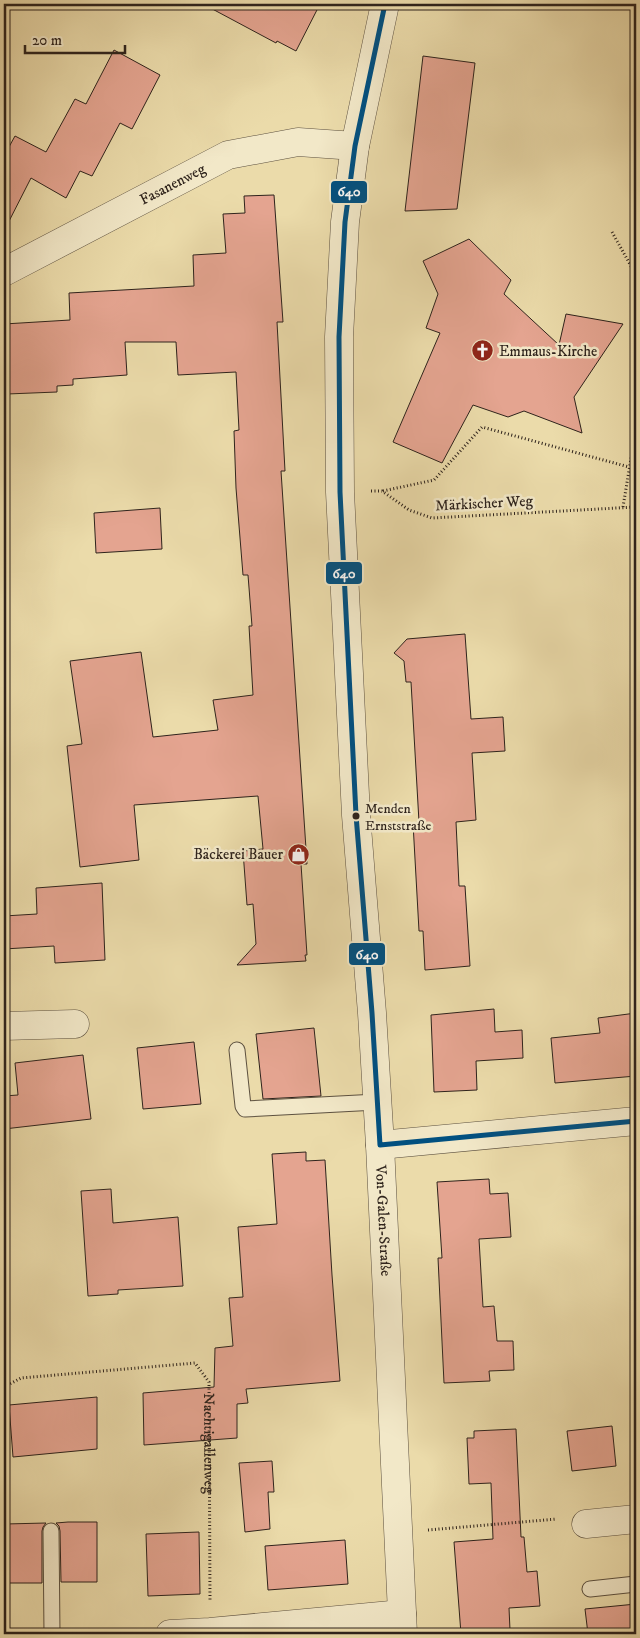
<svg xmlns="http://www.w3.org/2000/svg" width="640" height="1638" font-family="'IM FELL DW Pica',serif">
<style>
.building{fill:#e4a490;stroke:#2e231c}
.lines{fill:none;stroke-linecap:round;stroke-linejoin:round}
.lane-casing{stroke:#5d5140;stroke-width:17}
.street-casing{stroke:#5d5140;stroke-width:29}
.path{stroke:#2e231c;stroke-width:3;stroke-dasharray:1 2.5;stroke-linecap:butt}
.lane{stroke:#f2e8c8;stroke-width:15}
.street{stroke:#f2e8c8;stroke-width:28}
.bus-1-casing{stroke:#f2e8c8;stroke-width:9}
.bus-1{stroke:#005081;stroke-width:5}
.bus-dot{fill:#2e231c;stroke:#f2e8c8;stroke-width:2}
.labels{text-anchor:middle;stroke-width:5;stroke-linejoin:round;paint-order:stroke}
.bus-label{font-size:14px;fill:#2e231c;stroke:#f2e8c8;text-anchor:start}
.street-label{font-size:15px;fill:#2e231c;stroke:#f2e8c8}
.poi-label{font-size:15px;fill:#2e231c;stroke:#f2e8c8;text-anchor:start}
.line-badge{stroke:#f2e8c8;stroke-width:2}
.badge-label{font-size:14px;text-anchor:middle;font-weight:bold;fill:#fff}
</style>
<rect width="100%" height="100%" fill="#ebdbaa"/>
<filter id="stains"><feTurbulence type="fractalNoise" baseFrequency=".004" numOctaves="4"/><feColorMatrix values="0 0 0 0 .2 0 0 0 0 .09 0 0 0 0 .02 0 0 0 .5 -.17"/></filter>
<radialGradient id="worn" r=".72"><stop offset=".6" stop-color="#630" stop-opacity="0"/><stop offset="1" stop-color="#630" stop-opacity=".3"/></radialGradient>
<path class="building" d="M203 4H320L296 51 277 41 276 43Z
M114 50 160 75 132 129 120 123 92 176 80 171 66 198 31 178 4 231V156L15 136 46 152 75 99 86 104Z
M423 56 475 63 457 209 405 211Z
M274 195 283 322H277L285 471H281L307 864H301L307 955H305L306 961 237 965 256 944 253 904 247 905 243 851 263 849 258 796 134 805 139 860 80 867 67 746 82 744 70 661 141 652 153 737 218 730 213 700 253 695 249 626H252L248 575H243L236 488 234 431 239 430 236 372 178 375 176 342H125L127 375 73 379V385L57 386V392L7 394 4 324 70 320 69 293 194 286 193 255 226 253 223 214 245 213 244 196Z
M469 239 511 280 504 294 559 345 566 314 623 324 574 397 582 433 524 411 508 417 473 405 442 463 393 442 440 333 426 328 438 294 423 261Z
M160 508 162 549 96 553 94 513Z
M465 634 471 719 503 717 505 751 472 753 476 820 456 822 459 886H465L470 966 425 970 423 931H419L413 823 419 822 411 682H406L404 661 394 653 407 639Z
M102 883 105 960 55 963 54 946 4 949V916L37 914 36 888Z
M494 1009 495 1032 522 1030 523 1058 476 1061 477 1090 434 1092 431 1015Z
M636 1013V1076L555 1083 551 1038 600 1033 598 1018Z
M314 1028 321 1096 263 1099 256 1034Z
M194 1042 201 1104 143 1109 137 1048Z
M83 1055 91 1119 4 1129V1096L18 1095 15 1063Z
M306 1152V1161L325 1160 332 1275 340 1381 246 1389 248 1403 237 1404V1438L144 1445 143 1393 214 1387 215 1348 233 1346 229 1298 243 1297 238 1227 277 1224 272 1154Z
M489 1179 490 1194 508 1193 511 1237 479 1239 483 1307 494 1306 497 1341H513L514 1370 489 1371 490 1381 444 1383 438 1258H442L437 1182Z
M111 1189 113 1223 178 1217 183 1286 118 1290V1294L88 1296 81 1191Z
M97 1397V1449L13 1457 9 1405Z
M612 1426 616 1466 572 1471 567 1431Z
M516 1429 521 1537H524L527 1572 537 1571 540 1606 509 1608 510 1630H504L505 1634H461L454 1542 493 1539 491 1483 469 1484 467 1438H474V1431Z
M272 1461 274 1492H268L270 1529 245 1532 239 1463Z
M68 1522H97V1582H61L60 1531 59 1526 56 1523Z
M46 1523 43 1527 42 1531V1583H6L5 1524Z
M199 1532 200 1594 148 1596 146 1534Z
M345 1540 348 1584 268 1590 265 1546Z
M636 1604V1632L617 1634H588L585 1609Z"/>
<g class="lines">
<defs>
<path id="lane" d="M237 1050 243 1106 245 1109 377 1102
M51 1531 52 1634
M590 1589 636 1584"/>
<g id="street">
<path id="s2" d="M385 4 355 146 345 222 339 337 340 492 356 815 372 1013 380 1145 403 1634"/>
<path id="s3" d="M4 272 228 155 298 142 355 146"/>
<path d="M4 1026 75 1024"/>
<path d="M380 1145 636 1121"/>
<path d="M586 1524 636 1519"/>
<path d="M170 1634 210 1632 402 1614"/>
</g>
</defs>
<use href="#lane" class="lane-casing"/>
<use href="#street" class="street-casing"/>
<g class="path">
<path d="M612 232 636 275"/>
<path d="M371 491H382L409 510 432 518 636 507"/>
<path d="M383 491 434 480 482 427 629 467"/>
<path d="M623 507 636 428"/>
<path id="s1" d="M4 1387 21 1378 195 1363 209 1382 210 1601"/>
<path d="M428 1530 557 1519"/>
</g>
<use href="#lane" class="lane"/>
<use href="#street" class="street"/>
<defs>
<path id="bus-1" d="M380 1145 372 1013 356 815 340 492 339 337 345 222 355 146 385 4
M380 1145 636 1121"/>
</defs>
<use href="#bus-1" class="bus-1-casing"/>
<use href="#bus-1" class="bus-1"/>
</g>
<defs>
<symbol id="church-disc" viewBox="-11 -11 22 22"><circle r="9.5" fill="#8f2418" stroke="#f2e8c8"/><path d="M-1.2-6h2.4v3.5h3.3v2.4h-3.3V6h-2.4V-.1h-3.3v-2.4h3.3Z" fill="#fff"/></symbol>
<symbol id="shop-disc" viewBox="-11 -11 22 22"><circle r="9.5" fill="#8f2418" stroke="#f2e8c8"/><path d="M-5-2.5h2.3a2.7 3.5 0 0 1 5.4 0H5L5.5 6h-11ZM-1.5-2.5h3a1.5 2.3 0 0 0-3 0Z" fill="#fff"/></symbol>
</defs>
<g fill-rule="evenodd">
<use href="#church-disc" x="470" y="338" width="25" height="25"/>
<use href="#shop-disc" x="286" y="842" width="25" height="25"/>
</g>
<circle class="bus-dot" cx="356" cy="816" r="4.5"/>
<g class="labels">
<g class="bus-label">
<text x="365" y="813">Menden<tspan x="365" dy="17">Ernststraße</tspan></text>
</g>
<g class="street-label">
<text dy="5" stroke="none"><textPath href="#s3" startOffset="190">Fasanenweg</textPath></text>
<text transform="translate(484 503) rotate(-3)" y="5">Märkischer Weg</text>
<text dy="5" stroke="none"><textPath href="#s2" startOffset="1222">Von-Galen-Straße</textPath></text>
<text dy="5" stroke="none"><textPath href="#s1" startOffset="279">Nachtigallenweg</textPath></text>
</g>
<g class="poi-label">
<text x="499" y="356">Emmaus-Kirche</text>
<text x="283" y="859" text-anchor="end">Bäckerei Bauer</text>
</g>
</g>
<g class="line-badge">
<rect x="330" y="180" width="38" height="24" rx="5" fill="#005081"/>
<rect x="325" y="561" width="38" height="24" rx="5" fill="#005081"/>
<rect x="348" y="942" width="38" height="24" rx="5" fill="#005081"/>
</g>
<g class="badge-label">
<text x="349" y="196">640</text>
<text x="344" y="578">640</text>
<text x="367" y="959">640</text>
</g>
<rect width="640" height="1638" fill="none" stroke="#ebdbaa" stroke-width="20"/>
<rect x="5" y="5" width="630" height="1628" fill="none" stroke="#2e231c" stroke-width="2.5"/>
<rect x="10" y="10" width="620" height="1618" fill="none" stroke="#2e231c"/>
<path d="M25 45v8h100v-8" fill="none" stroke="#2e231c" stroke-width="2.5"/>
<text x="32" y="45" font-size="15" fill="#2e231c" stroke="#f2e8c8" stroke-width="4" paint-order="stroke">20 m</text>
<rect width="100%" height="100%" filter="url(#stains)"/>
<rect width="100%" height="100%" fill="url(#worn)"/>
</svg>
